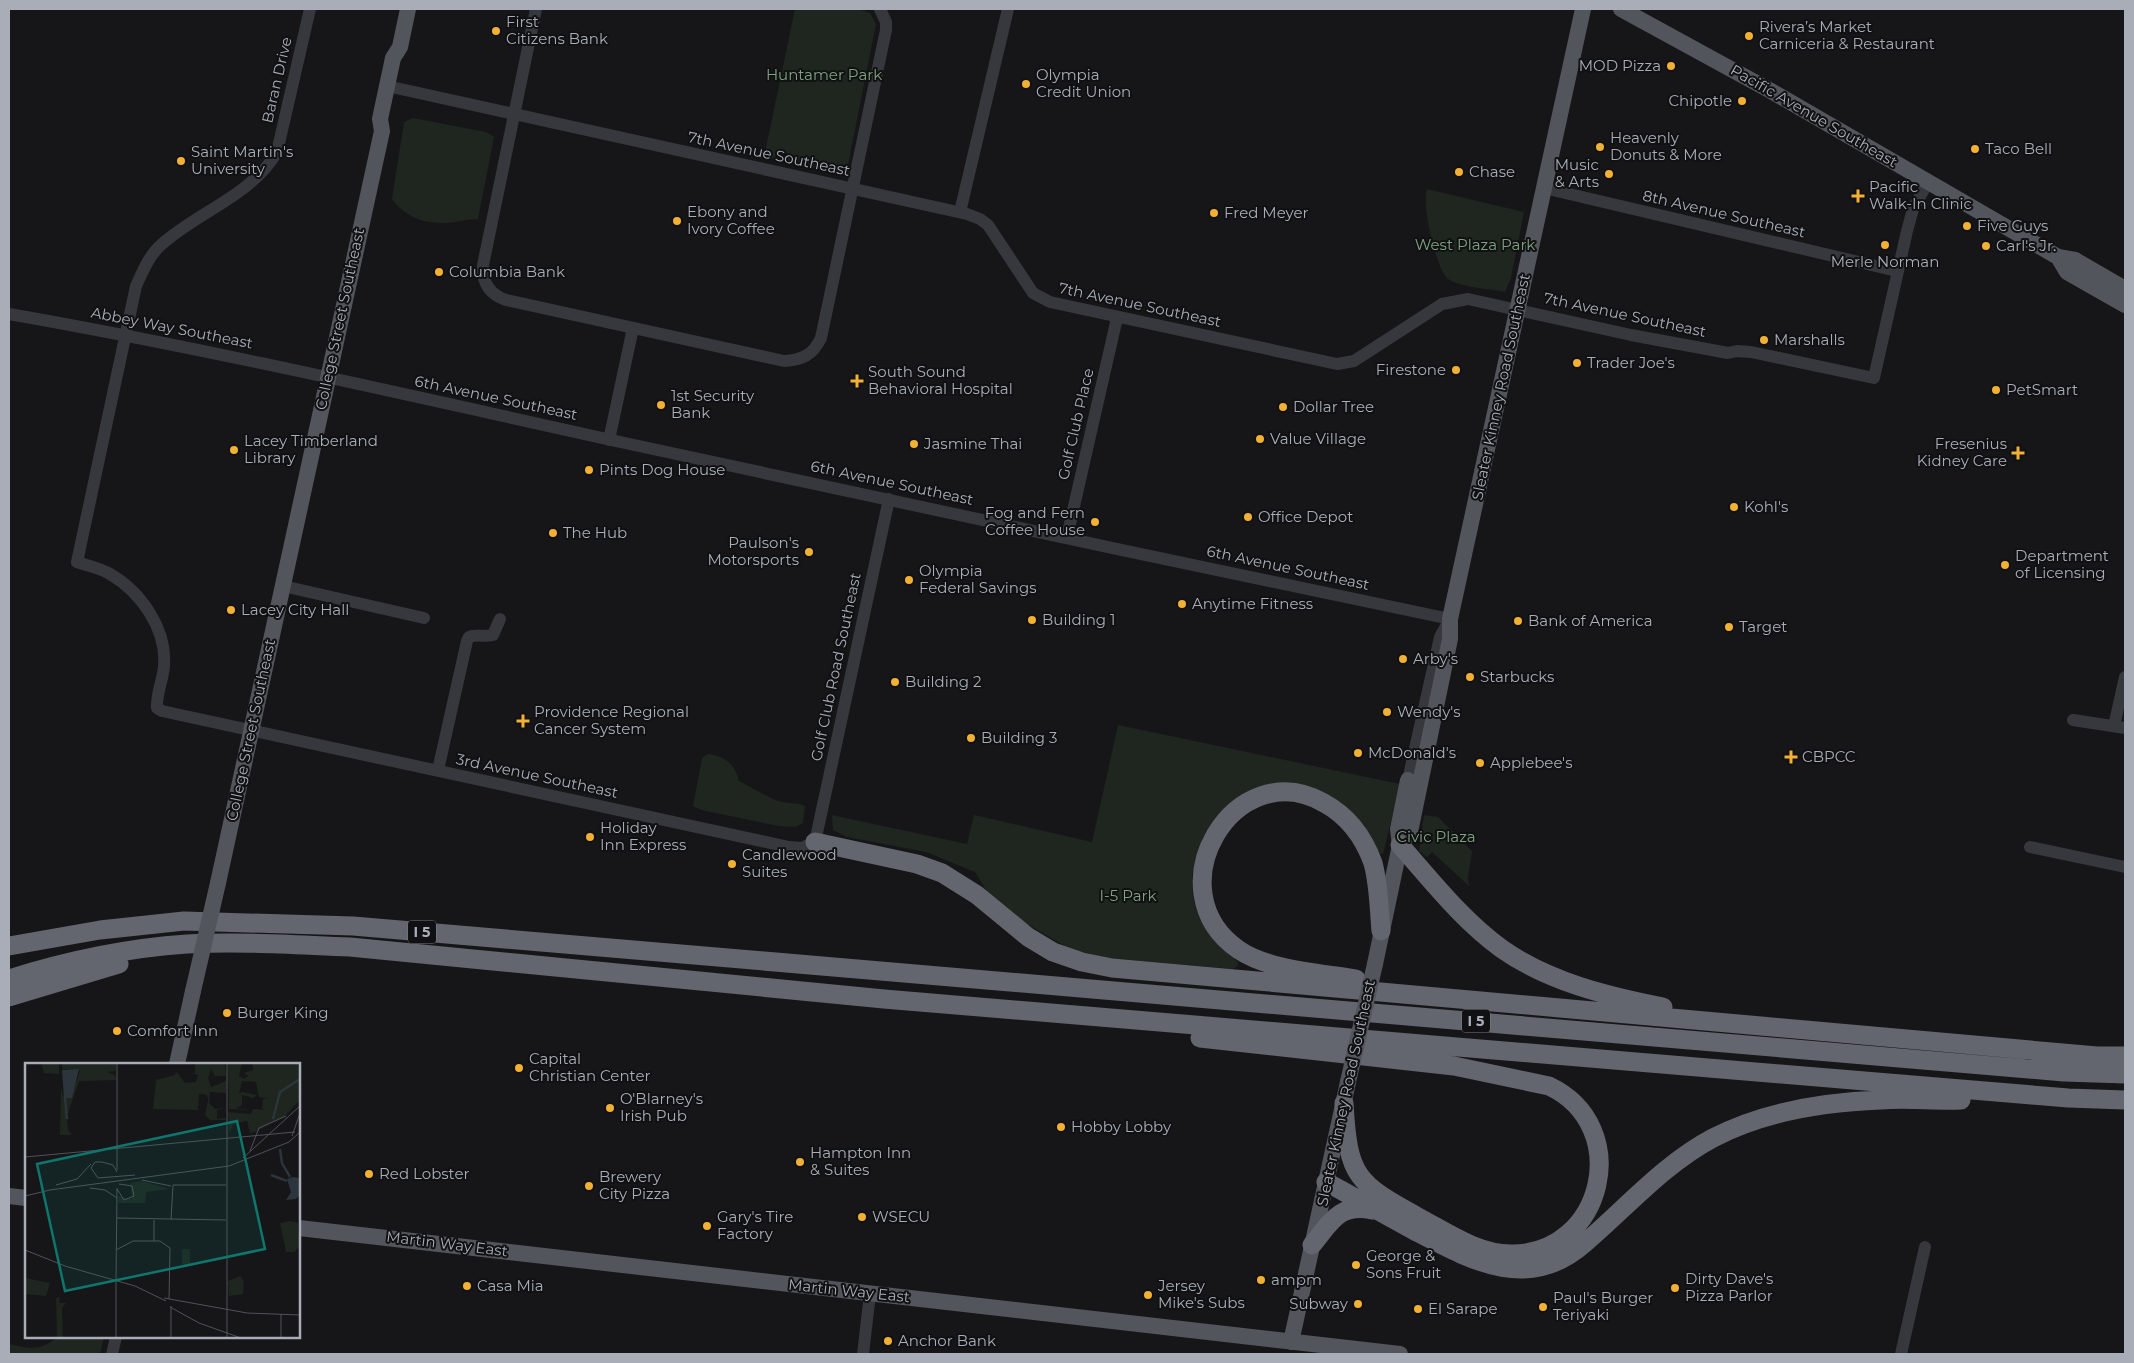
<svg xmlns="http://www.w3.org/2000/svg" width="2134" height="1363" font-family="Montserrat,sans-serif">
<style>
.green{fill:#1e261f}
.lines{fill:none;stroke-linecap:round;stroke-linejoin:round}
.minor{stroke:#37383d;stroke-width:12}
.major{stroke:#53555c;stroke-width:16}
.highway{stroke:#63666e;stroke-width:19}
.major-bridge{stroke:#53555c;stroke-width:16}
.poi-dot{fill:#f2b134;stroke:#111113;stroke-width:2}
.labels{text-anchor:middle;stroke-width:4;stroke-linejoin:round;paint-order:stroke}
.shield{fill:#111113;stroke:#7b7e86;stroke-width:1}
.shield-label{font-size:14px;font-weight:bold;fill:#a8adb8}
.poi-label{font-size:15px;fill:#a8adb8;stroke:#111113;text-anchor:start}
.park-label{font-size:15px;fill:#7fa381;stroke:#111113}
.street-label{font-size:15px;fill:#a8adb8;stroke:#111113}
.inset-river{fill:none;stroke:#2c353c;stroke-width:2.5}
.inset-road{fill:none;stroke:#505258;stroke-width:1}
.view{fill:#0f766e;fill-opacity:0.15;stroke:#0f766e;stroke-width:2.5}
.inset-edge{fill:none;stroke:#a8adb8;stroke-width:2.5}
</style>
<rect width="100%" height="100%" fill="#161618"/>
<path class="green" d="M795 9H858L870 13 876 24 846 175 764 157Z
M413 118 486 132 494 137 478 219C466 219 459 222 447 223 425 224 405 217 392 199L404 122Z
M1427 189 1524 212 1511 278 1505 292C1490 289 1459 287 1448 279 1436 270 1421 201 1427 189Z
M1118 725 1400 784 1383 854 1379 853C1362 803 1320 800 1275 785 1218 790 1175 863 1199 916 1204 925 1212 937 1219 944 1225 951 1233 955 1238 963L1237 967 1232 969 1106 958 1070 949 1022 921 988 893 975 872 926 852 847 837 833 830 832 815 967 844 974 815 1092 842Z
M708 754C725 756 735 764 739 781 754 788 767 798 782 802 790 804 797 802 805 806L803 823 795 827 778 826 701 810 693 806 702 758Z
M1424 815 1438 817 1472 851 1468 878 1469 886 1432 852 1427 857 1419 851Z
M57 1337H104L100 1354H9V1344C30 1349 41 1351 57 1337Z"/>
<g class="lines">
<path class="minor" d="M310 9 277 152C251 196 199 211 162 244 149 255 143 271 136 286L77 562C88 566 100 568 110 574 141 592 167 629 164 666 163 680 156 694 157 708L162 711 789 847 802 848 815 842 889 499
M536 9 483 265C482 282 489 294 506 300L784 361C802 360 813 355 821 338L886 30V22L880 9
M396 88 967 214 980 219 988 225 1033 293 1050 302 1337 364 1354 361 1442 304 1468 299 1631 335 1728 353 1737 351 1751 352 1874 378 1907 231 1913 209 1928 182
M1544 188 1897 271
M960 212 1008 9
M9 314C215 350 420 398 625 443 899 504 1175 561 1450 619L1440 637 1408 780
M609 440 633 328
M1067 537 1117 318
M283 586 424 618
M2073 720 2125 728
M2114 726 2125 677
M438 770 467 641 469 637C477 634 484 637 493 635L500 619
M2030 847 2125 867
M112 1354 116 1337
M863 1354 870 1294
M1901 1354 1925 1247"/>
<path class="major" d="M1621 9 1771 91 2058 257 2075 260 2125 289
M2058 257 2067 272 2125 305
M1400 845 1410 832 1450 639V619L1583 9
M218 883 382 131 380 119 393 58 400 47 408 9
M1375 964 1400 845 1398 829 1408 780
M177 1064 193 991
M9 1196 26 1198
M299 1228 1400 1354
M1291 1342 1348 1082"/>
<path class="highway" d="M815 842 917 864 942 873 977 895 1028 937 1053 952 1082 962 1112 968 2097 1056H2125
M1400 845C1432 881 1462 920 1502 949 1549 982 1607 996 1663 1007
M9 946 100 930 184 921 353 926 2064 1072 2125 1074
M9 979C66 961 127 948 187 944 241 941 296 945 350 947L884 999 2068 1098 2125 1100
M1356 979C1321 973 1268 970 1239 950 1152 890 1235 752 1324 803 1348 816 1364 838 1373 863 1379 885 1379 909 1381 931
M9 997 119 964
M1200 1038 1454 1066 1549 1086C1634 1126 1604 1255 1511 1254 1478 1254 1448 1233 1420 1218 1356 1183 1348 1177 1344 1103
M1326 1182C1356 1198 1385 1215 1415 1231 1472 1261 1529 1293 1585 1243 1627 1207 1664 1164 1713 1138 1765 1111 1824 1102 1881 1100 1908 1098 1934 1101 1961 1100
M1312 1245C1331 1222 1339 1203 1372 1210"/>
<path class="major-bridge" d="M193 991 218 883
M1348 1082 1375 964"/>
</g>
<g class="poi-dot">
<circle cx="496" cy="31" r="5"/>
<circle cx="1749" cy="36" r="5"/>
<circle cx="1671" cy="66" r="5"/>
<circle cx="1026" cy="84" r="5"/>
<circle cx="1742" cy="101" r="5"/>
<circle cx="1600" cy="147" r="5"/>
<circle cx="1975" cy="149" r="5"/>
<circle cx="181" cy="161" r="5"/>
<circle cx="1459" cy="172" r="5"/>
<circle cx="1609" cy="174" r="5"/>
<path d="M1855.5 188.5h5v5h5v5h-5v5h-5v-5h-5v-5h5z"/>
<circle cx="1214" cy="213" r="5"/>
<circle cx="677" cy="221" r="5"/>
<circle cx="1967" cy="226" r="5"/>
<circle cx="1885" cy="245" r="5"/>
<circle cx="1986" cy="246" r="5"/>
<circle cx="439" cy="272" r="5"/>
<circle cx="1764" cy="340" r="5"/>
<circle cx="1577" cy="363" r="5"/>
<circle cx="1456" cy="370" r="5"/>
<path d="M854.5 373.5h5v5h5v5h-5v5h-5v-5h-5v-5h5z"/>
<circle cx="1996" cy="390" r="5"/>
<circle cx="661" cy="405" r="5"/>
<circle cx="1283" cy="407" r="5"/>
<circle cx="1260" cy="439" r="5"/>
<circle cx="914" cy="444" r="5"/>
<circle cx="234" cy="450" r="5"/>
<path d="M2015.5 445.5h5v5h5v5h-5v5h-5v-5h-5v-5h5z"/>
<circle cx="589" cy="470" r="5"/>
<circle cx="1734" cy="507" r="5"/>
<circle cx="1248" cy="517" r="5"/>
<circle cx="1095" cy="522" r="5"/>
<circle cx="553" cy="533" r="5"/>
<circle cx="809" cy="552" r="5"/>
<circle cx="2005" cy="565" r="5"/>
<circle cx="909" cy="580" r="5"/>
<circle cx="1182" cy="604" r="5"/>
<circle cx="231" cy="610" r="5"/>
<circle cx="1032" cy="620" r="5"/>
<circle cx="1518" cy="621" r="5"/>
<circle cx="1729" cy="627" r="5"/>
<circle cx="1403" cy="659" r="5"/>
<circle cx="1470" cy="677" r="5"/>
<circle cx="895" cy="682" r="5"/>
<circle cx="1387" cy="712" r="5"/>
<path d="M520.5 713.5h5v5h5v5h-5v5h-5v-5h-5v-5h5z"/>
<circle cx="971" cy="738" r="5"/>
<circle cx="1358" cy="753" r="5"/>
<path d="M1788.5 749.5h5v5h5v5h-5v5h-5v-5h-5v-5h5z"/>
<circle cx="1480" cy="763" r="5"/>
<circle cx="590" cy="837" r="5"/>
<circle cx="732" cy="864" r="5"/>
<circle cx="227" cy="1013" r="5"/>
<circle cx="117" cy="1031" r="5"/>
<circle cx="519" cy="1068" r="5"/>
<circle cx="610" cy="1108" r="5"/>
<circle cx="1061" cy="1127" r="5"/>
<circle cx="800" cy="1162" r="5"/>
<circle cx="369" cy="1174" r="5"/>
<circle cx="589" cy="1186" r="5"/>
<circle cx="862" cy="1217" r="5"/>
<circle cx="707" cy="1226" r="5"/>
<circle cx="1356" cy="1265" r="5"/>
<circle cx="1261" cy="1280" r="5"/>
<circle cx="467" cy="1286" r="5"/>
<circle cx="1675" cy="1288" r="5"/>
<circle cx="1148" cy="1295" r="5"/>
<circle cx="1358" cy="1304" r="5"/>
<circle cx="1543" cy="1307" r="5"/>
<circle cx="1418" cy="1309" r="5"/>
<circle cx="888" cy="1341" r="5"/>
</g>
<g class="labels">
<g class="shield">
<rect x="408" y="920.5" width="28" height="23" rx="4"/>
<rect x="1462" y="1009.5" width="28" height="23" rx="4"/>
</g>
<g class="shield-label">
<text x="422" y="937">I 5</text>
<text x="1476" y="1026">I 5</text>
</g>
<g class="poi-label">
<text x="506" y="27">First<tspan x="506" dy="17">Citizens Bank</tspan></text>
<text x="1759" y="32">Rivera’s Market<tspan x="1759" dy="17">Carniceria &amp; Restaurant</tspan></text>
<text x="1661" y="71" text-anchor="end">MOD Pizza</text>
<text x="1036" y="80">Olympia<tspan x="1036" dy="17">Credit Union</tspan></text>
<text x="1732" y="106" text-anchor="end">Chipotle</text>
<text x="1610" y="143">Heavenly<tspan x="1610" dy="17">Donuts &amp; More</tspan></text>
<text x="1985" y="154">Taco Bell</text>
<text x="191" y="157">Saint Martin's<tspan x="191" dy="17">University</tspan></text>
<text x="1599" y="170" text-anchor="end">Music<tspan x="1599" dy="17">&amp; Arts</tspan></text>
<text x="1469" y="177">Chase</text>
<text x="1869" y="192">Pacific<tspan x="1869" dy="17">Walk-In Clinic</tspan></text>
<text x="687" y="217">Ebony and<tspan x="687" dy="17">Ivory Coffee</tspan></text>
<text x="1224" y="218">Fred Meyer</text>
<text x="1977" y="231">Five Guys</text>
<text x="1996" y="251">Carl's Jr.</text>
<text x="1885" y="267" text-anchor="middle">Merle Norman</text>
<text x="449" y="277">Columbia Bank</text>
<text x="1774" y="345">Marshalls</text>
<text x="1587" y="368">Trader Joe's</text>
<text x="1446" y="375" text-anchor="end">Firestone</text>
<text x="868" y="377">South Sound<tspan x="868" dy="17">Behavioral Hospital</tspan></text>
<text x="2006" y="395">PetSmart</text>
<text x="671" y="401">1st Security<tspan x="671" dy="17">Bank</tspan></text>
<text x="1293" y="412">Dollar Tree</text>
<text x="1270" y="444">Value Village</text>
<text x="244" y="446">Lacey Timberland<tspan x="244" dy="17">Library</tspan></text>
<text x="924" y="449">Jasmine Thai</text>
<text x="2007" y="449" text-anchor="end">Fresenius<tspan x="2007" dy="17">Kidney Care</tspan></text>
<text x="599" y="475">Pints Dog House</text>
<text x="1744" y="512">Kohl's</text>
<text x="1085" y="518" text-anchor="end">Fog and Fern<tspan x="1085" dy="17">Coffee House</tspan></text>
<text x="1258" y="522">Office Depot</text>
<text x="563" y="538">The Hub</text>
<text x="799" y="548" text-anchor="end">Paulson's<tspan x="799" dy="17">Motorsports</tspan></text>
<text x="2015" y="561">Department<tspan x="2015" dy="17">of Licensing</tspan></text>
<text x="919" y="576">Olympia<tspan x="919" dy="17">Federal Savings</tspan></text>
<text x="1192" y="609">Anytime Fitness</text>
<text x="241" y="615">Lacey City Hall</text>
<text x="1042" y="625">Building 1</text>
<text x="1528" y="626">Bank of America</text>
<text x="1739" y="632">Target</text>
<text x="1413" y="664">Arby's</text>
<text x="1480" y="682">Starbucks</text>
<text x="905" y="687">Building 2</text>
<text x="534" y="717">Providence Regional<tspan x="534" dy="17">Cancer System</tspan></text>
<text x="1397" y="717">Wendy's</text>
<text x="981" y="743">Building 3</text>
<text x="1368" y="758">McDonald's</text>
<text x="1802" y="762">CBPCC</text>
<text x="1490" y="768">Applebee's</text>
<text x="600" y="833">Holiday<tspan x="600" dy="17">Inn Express</tspan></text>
<text x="742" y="860">Candlewood<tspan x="742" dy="17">Suites</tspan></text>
<text x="237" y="1018">Burger King</text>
<text x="127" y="1036">Comfort Inn</text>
<text x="529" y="1064">Capital<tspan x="529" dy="17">Christian Center</tspan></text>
<text x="620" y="1104">O'Blarney's<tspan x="620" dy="17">Irish Pub</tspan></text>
<text x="1071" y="1132">Hobby Lobby</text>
<text x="810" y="1158">Hampton Inn<tspan x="810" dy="17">&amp; Suites</tspan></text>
<text x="379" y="1179">Red Lobster</text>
<text x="599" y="1182">Brewery<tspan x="599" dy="17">City Pizza</tspan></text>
<text x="717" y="1222">Gary's Tire<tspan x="717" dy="17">Factory</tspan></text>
<text x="872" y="1222">WSECU</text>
<text x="1366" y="1261">George &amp;<tspan x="1366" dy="17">Sons Fruit</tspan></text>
<text x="1685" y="1284">Dirty Dave's<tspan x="1685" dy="17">Pizza Parlor</tspan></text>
<text x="1271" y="1285">ampm</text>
<text x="477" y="1291">Casa Mia</text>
<text x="1158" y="1291">Jersey<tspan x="1158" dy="17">Mike's Subs</tspan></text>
<text x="1553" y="1303">Paul's Burger<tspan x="1553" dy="17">Teriyaki</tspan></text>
<text x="1348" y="1309" text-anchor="end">Subway</text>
<text x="1428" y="1314">El Sarape</text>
<text x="898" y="1346">Anchor Bank</text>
</g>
<g class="park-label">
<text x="824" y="80">Huntamer Park</text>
<text x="1475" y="250">West Plaza Park</text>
<text x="1436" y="842">Civic Plaza</text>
<text x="1128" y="901">I-5 Park</text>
</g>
<g class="street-label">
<text transform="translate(277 80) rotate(-77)" y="5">Baran Drive</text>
<text transform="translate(1814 116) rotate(30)" y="5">Pacific Avenue Southeast</text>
<text transform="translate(769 154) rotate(12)" y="5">7th Avenue Southeast</text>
<text transform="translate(1724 214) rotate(13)" y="5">8th Avenue Southeast</text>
<text transform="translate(1140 305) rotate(12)" y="5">7th Avenue Southeast</text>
<text transform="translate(1625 315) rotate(12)" y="5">7th Avenue Southeast</text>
<text transform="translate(340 319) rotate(-78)" y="5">College Street Southeast</text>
<text transform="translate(172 328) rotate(11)" y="5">Abbey Way Southeast</text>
<text transform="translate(1501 387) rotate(-78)" y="5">Sleater Kinney Road Southeast</text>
<text transform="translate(496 398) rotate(12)" y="5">6th Avenue Southeast</text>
<text transform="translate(1076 424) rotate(-77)" y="5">Golf Club Place</text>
<text transform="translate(892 483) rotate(12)" y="5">6th Avenue Southeast</text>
<text transform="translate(1288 568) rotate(12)" y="5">6th Avenue Southeast</text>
<text transform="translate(836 667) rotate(-78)" y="5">Golf Club Road Southeast</text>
<text transform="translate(251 730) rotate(-78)" y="5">College Street Southeast</text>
<text transform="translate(537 776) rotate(12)" y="5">3rd Avenue Southeast</text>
<text transform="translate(1346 1093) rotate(-78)" y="5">Sleater Kinney Road Southeast</text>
<text transform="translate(447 1244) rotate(7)" y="5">Martin Way East</text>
<text transform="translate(849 1291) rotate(6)" y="5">Martin Way East</text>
</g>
</g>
<g transform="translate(25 1063)">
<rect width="275" height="275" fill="#161618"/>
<path d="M16 0H34V11L19 10ZM37 0H91V8L82 9 90 12 91 17 54 18 42 53 43 67 47 72H35L36 24 38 34 49 26 55 7 38 6 37 9ZM170 0H200L201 13H190L186 6 183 15 186 24 201 18V30L185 29 184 40 190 46 201 45 192 47V56L200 55 201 57H185L180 52 183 37 182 32 178 31H174L173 47 128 46 131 17 150 12 151 8 160 20 171 19 173 12 167 10H170ZM203 0H217L214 13 219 16 223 13 219 10 228 7 227 0H275V37L259 54 230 69 225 70 222 58 208 61 204 71 203 49 226 51 228 46 240 47 237 46 238 36H243L234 34 231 19 217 18 214 31 217 29 232 32 228 35 217 32V42L212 45 225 47 204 46ZM117 118 145 126 121 129 120 140H93V133L107 136 105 120ZM265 158 273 160 275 183 269 189H261L255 160ZM157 186H165V202L157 201ZM215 213 219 218 218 231 204 233 203 218ZM0 215 25 220 21 233 0 231ZM35 234 34 240H41L37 245 38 275H32L31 235Z" fill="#1e261f"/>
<path d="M54 6 47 35H39L37 7ZM268 114 274 115 275 132 271 136 261 137 266 129 262 116Z" fill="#2c353c"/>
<path class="inset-river" d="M40 35 42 56M248 56 255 29 275 16M255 86 257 100 265 114M246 112 262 118"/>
<path class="inset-road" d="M92 0V86M202 0V75M267 73 275 50M225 88 234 65 261 53M0 94 270 69M218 95 275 43M92 107V86M92 109 88 102 77 99H70L66 105 73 115 110 112M117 117 146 123M31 122 52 116 66 101M65 125 80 127 92 135M92 126 99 137 109 133 107 123 94 121M0 133 25 127 204 103 264 79 275 69M92 155 201 157M146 157 148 122H201M129 178V157M0 187 40 203 110 223 141 238M91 187 108 178H135L145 185 144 236M91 218V275M91 218 92 125M139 235 222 250 275 252M145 244 174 260 216 275M146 275V243M202 275V75M256 275V251"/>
<path class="view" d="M212 58 240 186 40 228 12 101Z"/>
<rect width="275" height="275" class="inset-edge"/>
</g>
<rect width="2134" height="1363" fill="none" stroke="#a8adb8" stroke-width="20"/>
</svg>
